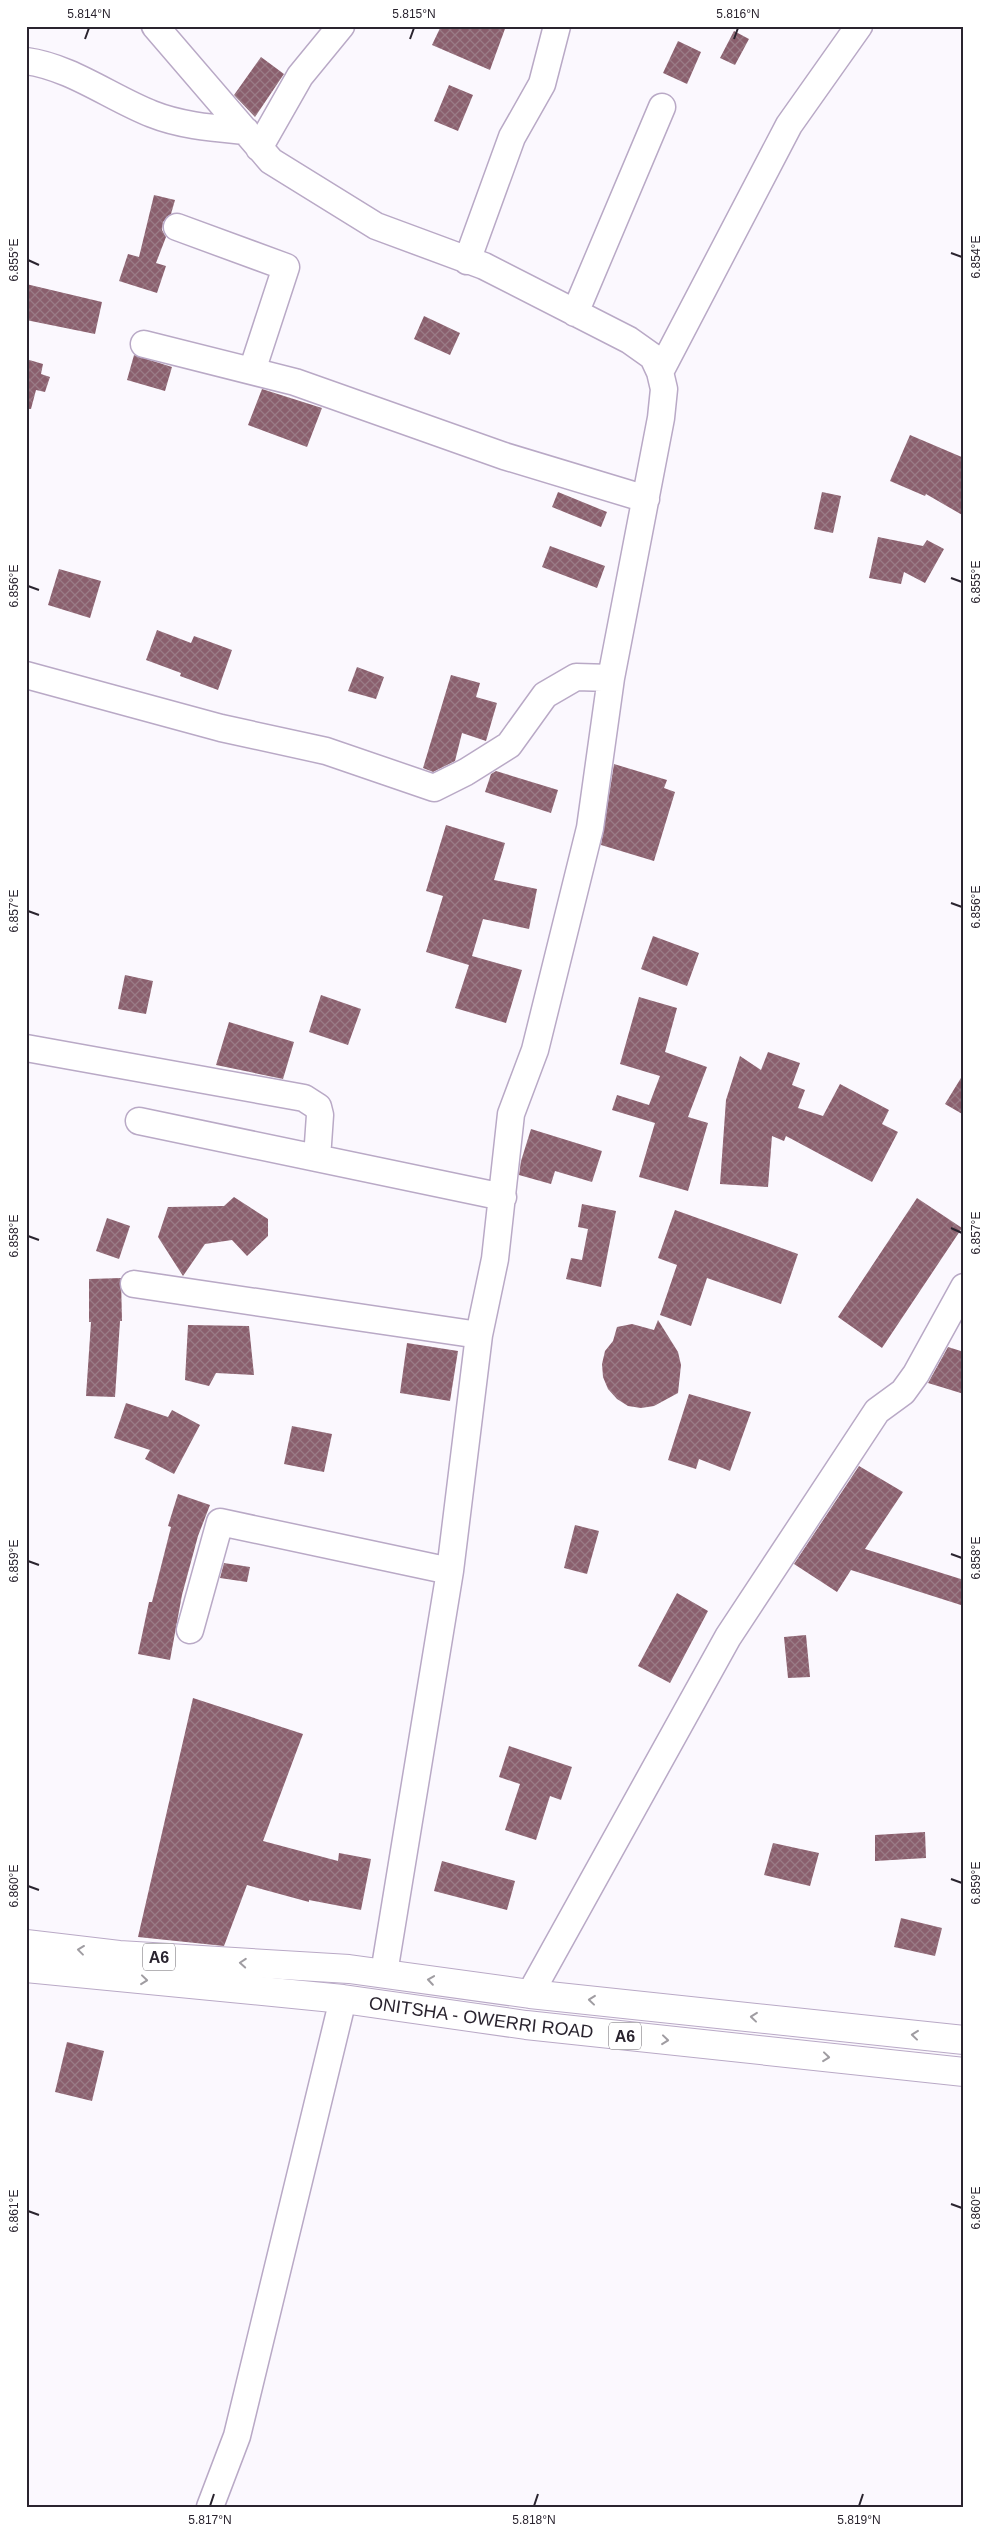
<svg xmlns="http://www.w3.org/2000/svg" width="990" height="2533" font-family="Helvetica,sans-serif">
<style>
.building{fill:url(#building-cross-hatch)}
.lines{fill:none;stroke-linecap:round;stroke-linejoin:round}
.minor-casing{stroke:#b9a9c6;stroke-width:29}
.highway-casing{stroke:#b9a9c6;stroke-width:30}
.minor{stroke:#fff;stroke-width:26}
.highway{stroke:#fff;stroke-width:28}
.oneway{stroke:#9f9ca1}
.ticks{fill:none;stroke:#2a242f;stroke-width:2}
.labels{text-anchor:middle;stroke-width:5;stroke-linejoin:round;paint-order:stroke}
.shield{fill:#fff;stroke:#6a666d;stroke-width:1}
.shield-label{font-size:16px;font-weight:bold;fill:#2a242f}
.street-label{font-size:18px;fill:#2a242f;stroke:#fff}
.neatline{fill:none;stroke:#2a242f;stroke-width:2}
.ticks-label{font-size:12px;text-anchor:middle;fill:#2a242f}
</style>
<defs>
<pattern id="building-cross-hatch" width="8" height="8" patternUnits="userSpaceOnUse" patternTransform="scale(1.25)"><rect width="8" height="8" fill="#8a5f6d"/><path d="M0 0l8 8M0 8l8-8" fill="none" stroke="#9a7b86"/></pattern>
</defs>
<rect width="100%" height="100%" fill="#fbf8fe"/>
<path class="building" d="M441 26H506L490 70 432 45Z
M734 31 749 39 735 65 720 58Z
M678 41 701 52 687 84 663 73Z
M261 57 284 74 255 117 234 95Z
M449 85 473 95 458 131 434 121Z
M154 195 175 200 171 214 163 222 162 230 166 237 156 263 166 266 157 293 119 281 128 254 139 257Z
M26 284 102 302 95 334 26 320Z
M424 316 460 333 450 355 414 339Z
M134 355 172 367 165 391 127 380Z
M26 359 43 364 41 374 50 377 45 392 36 390 31 409H26Z
M262 389 322 408 307 447 248 425Z
M910 435 964 458V516L926 494 925 496 890 481Z
M558 492 607 512 601 527 552 507Z
M822 492 841 496 833 533 814 529Z
M878 537 923 546 927 540 944 549 925 583 904 572 901 584 869 578Z
M550 546 605 566 597 588 542 567Z
M59 569 101 581 90 618 48 605Z
M157 630 191 643 194 636 232 650 218 690 180 676 181 673 146 660Z
M357 667 384 677 376 699 348 691Z
M451 675 480 683 476 697 497 703 486 741 462 733 455 761 433 772 423 768Z
M614 764 667 780 664 788 675 792 654 861 601 845Z
M496 771 558 790 551 813 485 792 491 774Z
M446 825 505 843 494 880 537 889 529 929 483 919 472 956 522 970 506 1023 455 1008 469 965 426 952 443 896 426 891Z
M653 936 699 953 687 986 641 969Z
M125 975 153 981 146 1014 118 1009Z
M321 995 361 1009 348 1045 309 1032Z
M639 997 677 1008 665 1052 707 1067 688 1117 708 1123 688 1191 639 1177 655 1123 612 1110 617 1095 649 1105 660 1076 620 1064Z
M229 1022 294 1042 283 1079 216 1065Z
M768 1052 800 1063 792 1085 805 1090 798 1108 823 1116 840 1084 889 1110 882 1124 898 1132 872 1182 786 1136 784 1141 772 1136 768 1187 720 1184 726 1100 740 1056 761 1070Z
M964 1073V1115L945 1104Z
M531 1129 602 1151 592 1182 555 1171 551 1184 519 1175 521 1161Z
M234 1197 268 1219V1236L247 1256 232 1240 205 1244 183 1276 158 1237 168 1207 224 1206Z
M917 1198 962 1228 882 1348 838 1317Z
M582 1204 616 1211 601 1287 566 1279 571 1258 582 1260 588 1229 578 1227Z
M675 1210 798 1254 781 1304 707 1278 691 1326 660 1315 677 1265 658 1258Z
M107 1218 130 1226 119 1259 96 1251Z
M121 1278 122 1321H120L115 1397 86 1396 91 1322H89V1279Z
M658 1320 678 1352 681 1365 678 1393 654 1406 641 1408 628 1406 617 1399 608 1389 603 1377 602 1364 605 1351 613 1341 617 1327 632 1324 654 1330Z
M188 1325 249 1326 254 1375 216 1373 209 1386 185 1380Z
M407 1343 458 1351 450 1401 400 1393Z
M948 1347 964 1352V1394L928 1383Z
M689 1394 751 1412 730 1471 699 1459 696 1469 668 1460Z
M126 1403 168 1417 172 1410 200 1425 174 1474 145 1459 150 1450 114 1438Z
M292 1426 332 1434 324 1472 284 1464Z
M859 1466 903 1492 865 1549 964 1580V1606L851 1570 837 1592 794 1564Z
M178 1494 210 1505 198 1536 182 1595 170 1660 138 1654 149 1602H152L171 1527 168 1526Z
M575 1525 599 1531 587 1574 564 1568Z
M224 1563 250 1567 247 1582 220 1578Z
M677 1593 708 1611 670 1683 638 1666Z
M806 1635 810 1677 788 1678 784 1637Z
M193 1698 303 1734 263 1841 338 1861 339 1853 371 1859 361 1910 309 1900V1902L247 1885 224 1946 138 1937Z
M509 1746 572 1767 561 1800 550 1796 536 1840 505 1830 520 1784 499 1777Z
M925 1832 926 1858 875 1861V1835Z
M773 1843 819 1853 810 1886 764 1875Z
M442 1861 515 1881 507 1910 434 1891Z
M901 1918 942 1928 935 1956 894 1947Z
M67 2042 104 2051 92 2101 55 2092Z"/>
<g class="lines">
<defs>
<path id="minor" d="M155 26 271 161 376 226 484 266 629 340 653 357 660 372 664 389 661 418 611 678 590 828 535 1050 511 1114 495 1259 479 1335 450 1571 384 1973
M26 61C71 67 111 98 152 114 182 126 214 128 246 131
M259 148 300 76 341 26
M177 227 286 267 252 371
M467 261 512 137 542 84 557 26
M575 313 662 107
M144 344 295 382 504 456 646 499
M660 372 789 125 859 26
M26 675 221 728 326 751 434 788 466 772 509 745 545 695 576 677 611 678
M26 1048 304 1098 318 1107 320 1115 317 1158
M139 1121 503 1197
M134 1284 479 1335
M190 1630 220 1522 450 1571
M530 1994 728 1637 877 1411 903 1392 916 1374 964 1287
M210 2507 237 2436 343 1999"/>
<g id="highway">
<path d="M26 1944 119 1955 349 1969 530 1994 964 2040"/>
<path id="s1" d="M26 1968 343 1999 526 2025 964 2072"/>
</g>
</defs>
<use href="#minor" class="minor-casing"/>
<use href="#highway" class="highway-casing"/>
<use href="#minor" class="minor"/>
<use href="#highway" class="highway"/>
</g>
<defs><path id="oneway-chevron" d="M-2-3.5L2.5 0L-2 3.5" fill="none" stroke-width="1.6" stroke-linecap="round" stroke-linejoin="round" transform="scale(1.25)"/></defs>
<g class="oneway">
<use href="#oneway-chevron" transform="translate(81 1950) rotate(-173)"/>
<use href="#oneway-chevron" transform="translate(243 1963) rotate(-176)"/>
<use href="#oneway-chevron" transform="translate(144 1980) rotate(6)"/>
<use href="#oneway-chevron" transform="translate(431 1980) rotate(-172)"/>
<use href="#oneway-chevron" transform="translate(592 2000) rotate(-174)"/>
<use href="#oneway-chevron" transform="translate(754 2017) rotate(-174)"/>
<use href="#oneway-chevron" transform="translate(915 2035) rotate(-174)"/>
<use href="#oneway-chevron" transform="translate(665 2040) rotate(6)"/>
<use href="#oneway-chevron" transform="translate(826 2057) rotate(6)"/>
</g>
<path class="ticks" d="M85 39 89 28M410 39 414 28M734 39 738 28M951 253 962 257M28 260 39 265M951 578 962 582M28 586 39 590M951 903 962 907M28 911 39 915M951 1228 962 1233M28 1236 39 1240M951 1554 962 1558M28 1561 39 1565M951 1879 962 1883M28 1886 39 1890M951 2204 962 2208M28 2211 39 2215M210 2506 214 2494M534 2506 538 2494M859 2506 863 2494"/>
<g class="labels">
<g class="shield">
<rect x="143" y="1943.5" width="32" height="27" rx="4"/>
<rect x="609" y="2022.5" width="32" height="27" rx="4"/>
</g>
<g class="shield-label">
<text x="159" y="1963">A6</text>
<text x="625" y="2042">A6</text>
</g>
<g class="street-label">
<text dy="6" stroke="none"><textPath href="#s1" startOffset="458">ONITSHA - OWERRI ROAD</textPath></text>
</g>
</g>
<rect width="990" height="2533" fill="none" stroke="#ffffff" stroke-width="55"/>
<rect x="28" y="28" width="934" height="2478" class="neatline"/>
<g class="ticks-label">
<text x="89" y="18">5.814°N</text>
<text x="414" y="18">5.815°N</text>
<text x="738" y="18">5.816°N</text>
<text transform="translate(976 257) rotate(-90)" y="4">6.854°E</text>
<text transform="translate(14 260) rotate(-90)" y="4">6.855°E</text>
<text transform="translate(976 582) rotate(-90)" y="4">6.855°E</text>
<text transform="translate(14 586) rotate(-90)" y="4">6.856°E</text>
<text transform="translate(976 907) rotate(-90)" y="4">6.856°E</text>
<text transform="translate(14 911) rotate(-90)" y="4">6.857°E</text>
<text transform="translate(976 1233) rotate(-90)" y="4">6.857°E</text>
<text transform="translate(14 1236) rotate(-90)" y="4">6.858°E</text>
<text transform="translate(976 1558) rotate(-90)" y="4">6.858°E</text>
<text transform="translate(14 1561) rotate(-90)" y="4">6.859°E</text>
<text transform="translate(976 1883) rotate(-90)" y="4">6.859°E</text>
<text transform="translate(14 1886) rotate(-90)" y="4">6.860°E</text>
<text transform="translate(976 2208) rotate(-90)" y="4">6.860°E</text>
<text transform="translate(14 2211) rotate(-90)" y="4">6.861°E</text>
<text x="210" y="2524">5.817°N</text>
<text x="534" y="2524">5.818°N</text>
<text x="859" y="2524">5.819°N</text>
</g>
</svg>
